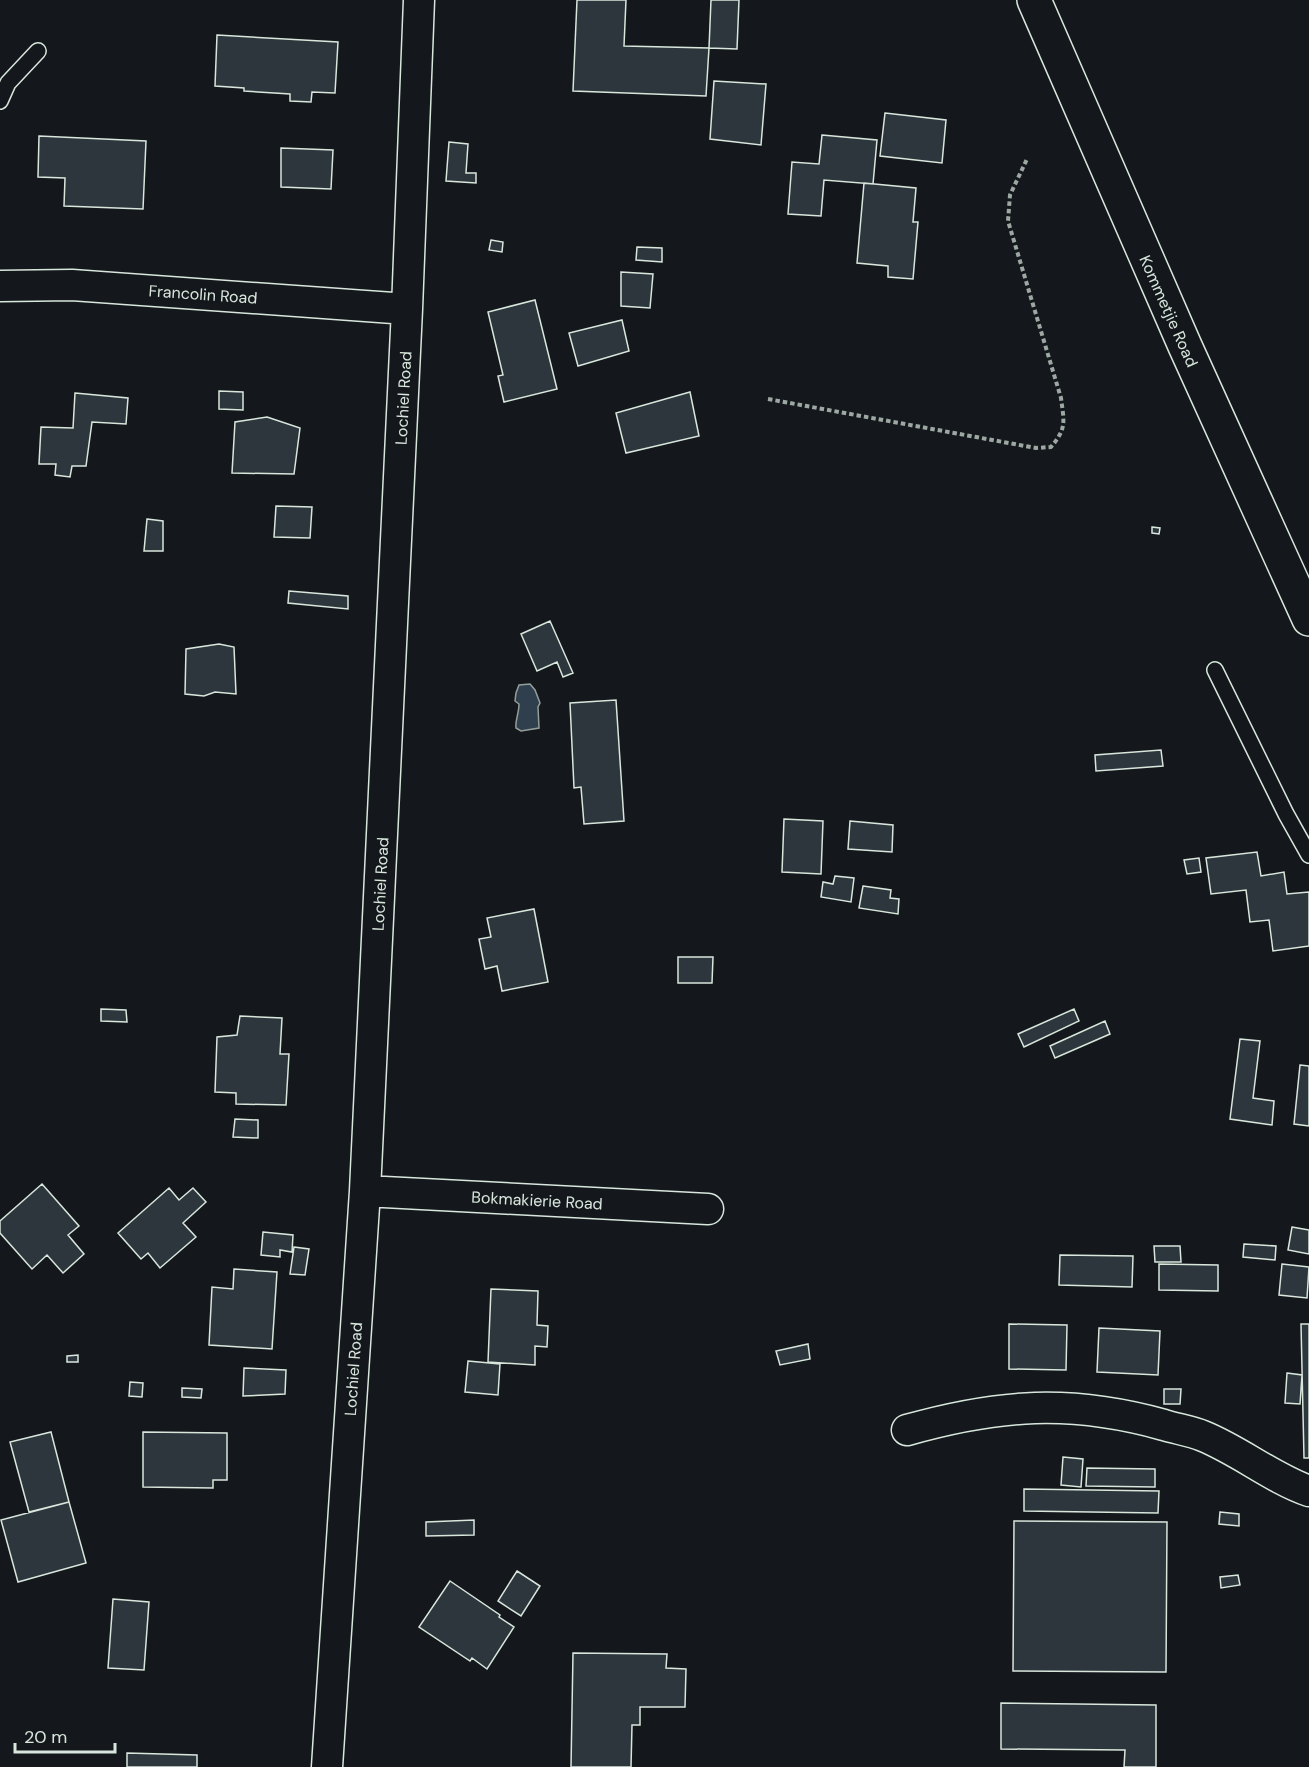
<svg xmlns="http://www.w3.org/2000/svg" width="1309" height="1767" font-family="'DM Sans',sans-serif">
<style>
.water{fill:#2f3f4d;stroke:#939e99;stroke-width:1.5}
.building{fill:#2c363c;stroke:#d8e6dc;stroke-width:1.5}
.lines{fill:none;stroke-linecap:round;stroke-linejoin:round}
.lane-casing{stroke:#d8e6dc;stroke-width:18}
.street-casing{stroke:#d8e6dc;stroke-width:33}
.secondary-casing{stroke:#d8e6dc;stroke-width:36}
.path{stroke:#9da8a2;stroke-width:4;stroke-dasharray:4.5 3;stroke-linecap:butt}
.lane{stroke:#14181c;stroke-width:15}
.street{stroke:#14181c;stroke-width:30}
.secondary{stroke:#14181c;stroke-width:33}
.labels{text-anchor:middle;stroke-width:4.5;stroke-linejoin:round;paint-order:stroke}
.street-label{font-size:16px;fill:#d8e6dc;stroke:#14181c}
</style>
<rect width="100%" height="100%" fill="#14181c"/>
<path class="water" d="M530 684 535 690 540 703 538 707 539 728 521 731 516 728C515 721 519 713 519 704L515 701 516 693 519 685Z"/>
<path class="building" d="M577 0H626L624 46 709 48 706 96 573 91Z
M711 0H739L737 49 709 48Z
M217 35 338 42 335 93 312 92 311 102 290 101V94L244 91V88L215 86Z
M714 81 766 84 761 145 710 139Z
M885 113 946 120 942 163 880 156Z
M822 135 877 140 873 184 824 180 821 216 788 214 792 162 819 164Z
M39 136 146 141 143 209 64 206 65 178 38 177Z
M449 142 468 144 466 173H476V183L446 181Z
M281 148 333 150 331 189 281 187Z
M864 183 916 188 913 222H918L913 279 888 277V266L857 263Z
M491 240 503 242 502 252 489 250Z
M637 247 662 248V262L636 260Z
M621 272 653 274 650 308 621 306Z
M535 300 557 389 504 402 498 376 503 375 488 312Z
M622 320 629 351 578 366 569 333Z
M219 391 243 392V410L219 409Z
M690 392 699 436 626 453 616 413Z
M75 393 128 398 126 424 92 422 86 466H72L70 477 55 475 56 464H39L41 427 73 428Z
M267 417 300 428 294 474 232 473 235 422Z
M276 506 312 507 310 538 274 537Z
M147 519 163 521V551H144Z
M1152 527 1160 528 1159 534 1152 533Z
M289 591 348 596V609L288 603Z
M550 621 573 673 563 677 557 662 537 671 521 634Z
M219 644 234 647 236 694 215 692 204 696 185 694 186 649Z
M616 700 624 821 584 824 581 787 574 788 570 703Z
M1161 750 1163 766 1096 771 1095 755Z
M784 819 823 821 821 874 782 872Z
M850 821 893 825 892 852 848 849Z
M1257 852 1261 876 1284 872 1287 894 1309 892V946L1273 951 1269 920 1250 922 1246 890 1211 894 1206 858Z
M1199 858 1201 872 1187 874 1184 860Z
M835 876 854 878 851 902 821 897 823 882 833 884Z
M863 886 891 890 890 898 899 899 898 914 859 908Z
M534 909 548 982 502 991 497 966 485 969 479 939 491 937 487 918Z
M678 957H713L712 983H678Z
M101 1009 126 1010 127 1022 101 1021Z
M1074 1009 1079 1021 1024 1047 1018 1034Z
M240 1016 282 1018 280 1054H289L286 1105 236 1104V1093L215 1092 217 1037 237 1035Z
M1105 1021 1110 1034 1055 1058 1050 1046Z
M1240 1039 1260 1041 1253 1098 1274 1101 1272 1125 1230 1119Z
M1300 1065 1309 1066V1126L1294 1124Z
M235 1119 258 1120V1138L233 1137Z
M42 1184 79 1226 68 1235 84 1254 63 1273 47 1255 32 1269 0 1233V1221Z
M169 1188 179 1200 193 1188 206 1202 183 1223 196 1237 160 1268 148 1253 141 1259 118 1233Z
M1292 1227 1309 1230V1254L1288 1250Z
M263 1232 293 1235 292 1252 280 1250V1257L261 1255Z
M1244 1244 1276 1246 1275 1260 1243 1257Z
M1154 1246H1180L1181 1262H1155Z
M294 1247 309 1249 305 1275 290 1274Z
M1060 1255 1133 1256 1132 1287 1059 1285Z
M1159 1264 1218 1265V1291L1159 1290Z
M1282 1264 1309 1267 1307 1298 1279 1295Z
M234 1269 277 1272 272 1349 209 1345 212 1287 233 1289Z
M491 1289 538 1291 537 1325 548 1326 547 1347 535 1346V1365L488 1362Z
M1009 1324 1067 1325 1066 1370 1009 1369Z
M1301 1324H1309V1458H1304Z
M1099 1328 1160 1331 1158 1375 1097 1372Z
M808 1344 810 1359 780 1365 776 1351Z
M78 1355V1362H67V1356Z
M468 1361 500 1364 498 1395 465 1392Z
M244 1368 286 1370 285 1394 243 1396Z
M1287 1373 1302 1375 1300 1404 1285 1403Z
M130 1382 143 1383 142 1397 129 1396Z
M182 1388 202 1389 201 1398 182 1397Z
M1164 1389H1181L1180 1404H1164Z
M51 1432 69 1502 29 1512 10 1442Z
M143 1432 227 1433V1480H213V1488L143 1487Z
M1063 1457 1083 1459 1081 1487 1061 1485Z
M1087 1468 1155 1469V1487L1086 1486Z
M1024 1489 1159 1491 1158 1513 1024 1511Z
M69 1502 86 1563 18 1582 1 1520Z
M1220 1512 1239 1514V1526L1219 1524Z
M474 1520V1535L426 1536V1522Z
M1014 1521 1167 1522 1166 1672 1013 1671Z
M517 1571 540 1586 521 1616 498 1601Z
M1238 1575 1240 1585 1221 1588 1220 1577Z
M450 1581 500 1615 499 1617 514 1627 487 1669 472 1658 470 1661 419 1627Z
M113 1599 149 1602 144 1670 108 1668Z
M573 1653 667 1654 666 1668 686 1669 685 1707H640V1725H632L631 1767H571Z
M1001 1703 1156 1705V1767H1124L1125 1750 1001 1749Z
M127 1753 197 1755V1767H127Z"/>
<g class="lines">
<defs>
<path id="lane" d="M0 101 8 83 38 51
M1215 670 1286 814 1309 855"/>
<path id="street" d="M0 286 72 285 407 309
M365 1191 708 1209
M907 1430C999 1404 1071 1399 1164 1425 1177 1429 1191 1431 1203 1436 1240 1451 1272 1478 1309 1491
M327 1767 365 1191 407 309 419 0"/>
<path id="secondary" d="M1034 0 1185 346 1309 619"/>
</defs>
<use href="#lane" class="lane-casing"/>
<use href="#street" class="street-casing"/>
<use href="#secondary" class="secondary-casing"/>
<path class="path" d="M768 399 1036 448 1051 447C1067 428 1064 422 1061 398L1008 221 1010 195 1027 159"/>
<use href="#lane" class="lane"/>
<use href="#street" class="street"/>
<use href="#secondary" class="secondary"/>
</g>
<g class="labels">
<g class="street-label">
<text transform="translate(203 294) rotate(4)" y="6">Francolin Road</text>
<text transform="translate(1169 311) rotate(66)" y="6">Kommetjie Road</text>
<text transform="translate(403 398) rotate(-87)" y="6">Lochiel Road</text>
<text transform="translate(380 884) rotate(-87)" y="6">Lochiel Road</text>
<text transform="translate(537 1200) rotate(3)" y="6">Bokmakierie Road</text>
<text transform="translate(353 1369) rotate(-86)" y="6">Lochiel Road</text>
</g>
</g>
<path d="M15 1743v9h100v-9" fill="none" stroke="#d8e6dc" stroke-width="3"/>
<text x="24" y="1743" font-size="18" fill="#d8e6dc" stroke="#14181c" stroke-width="4.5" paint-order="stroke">20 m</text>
</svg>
